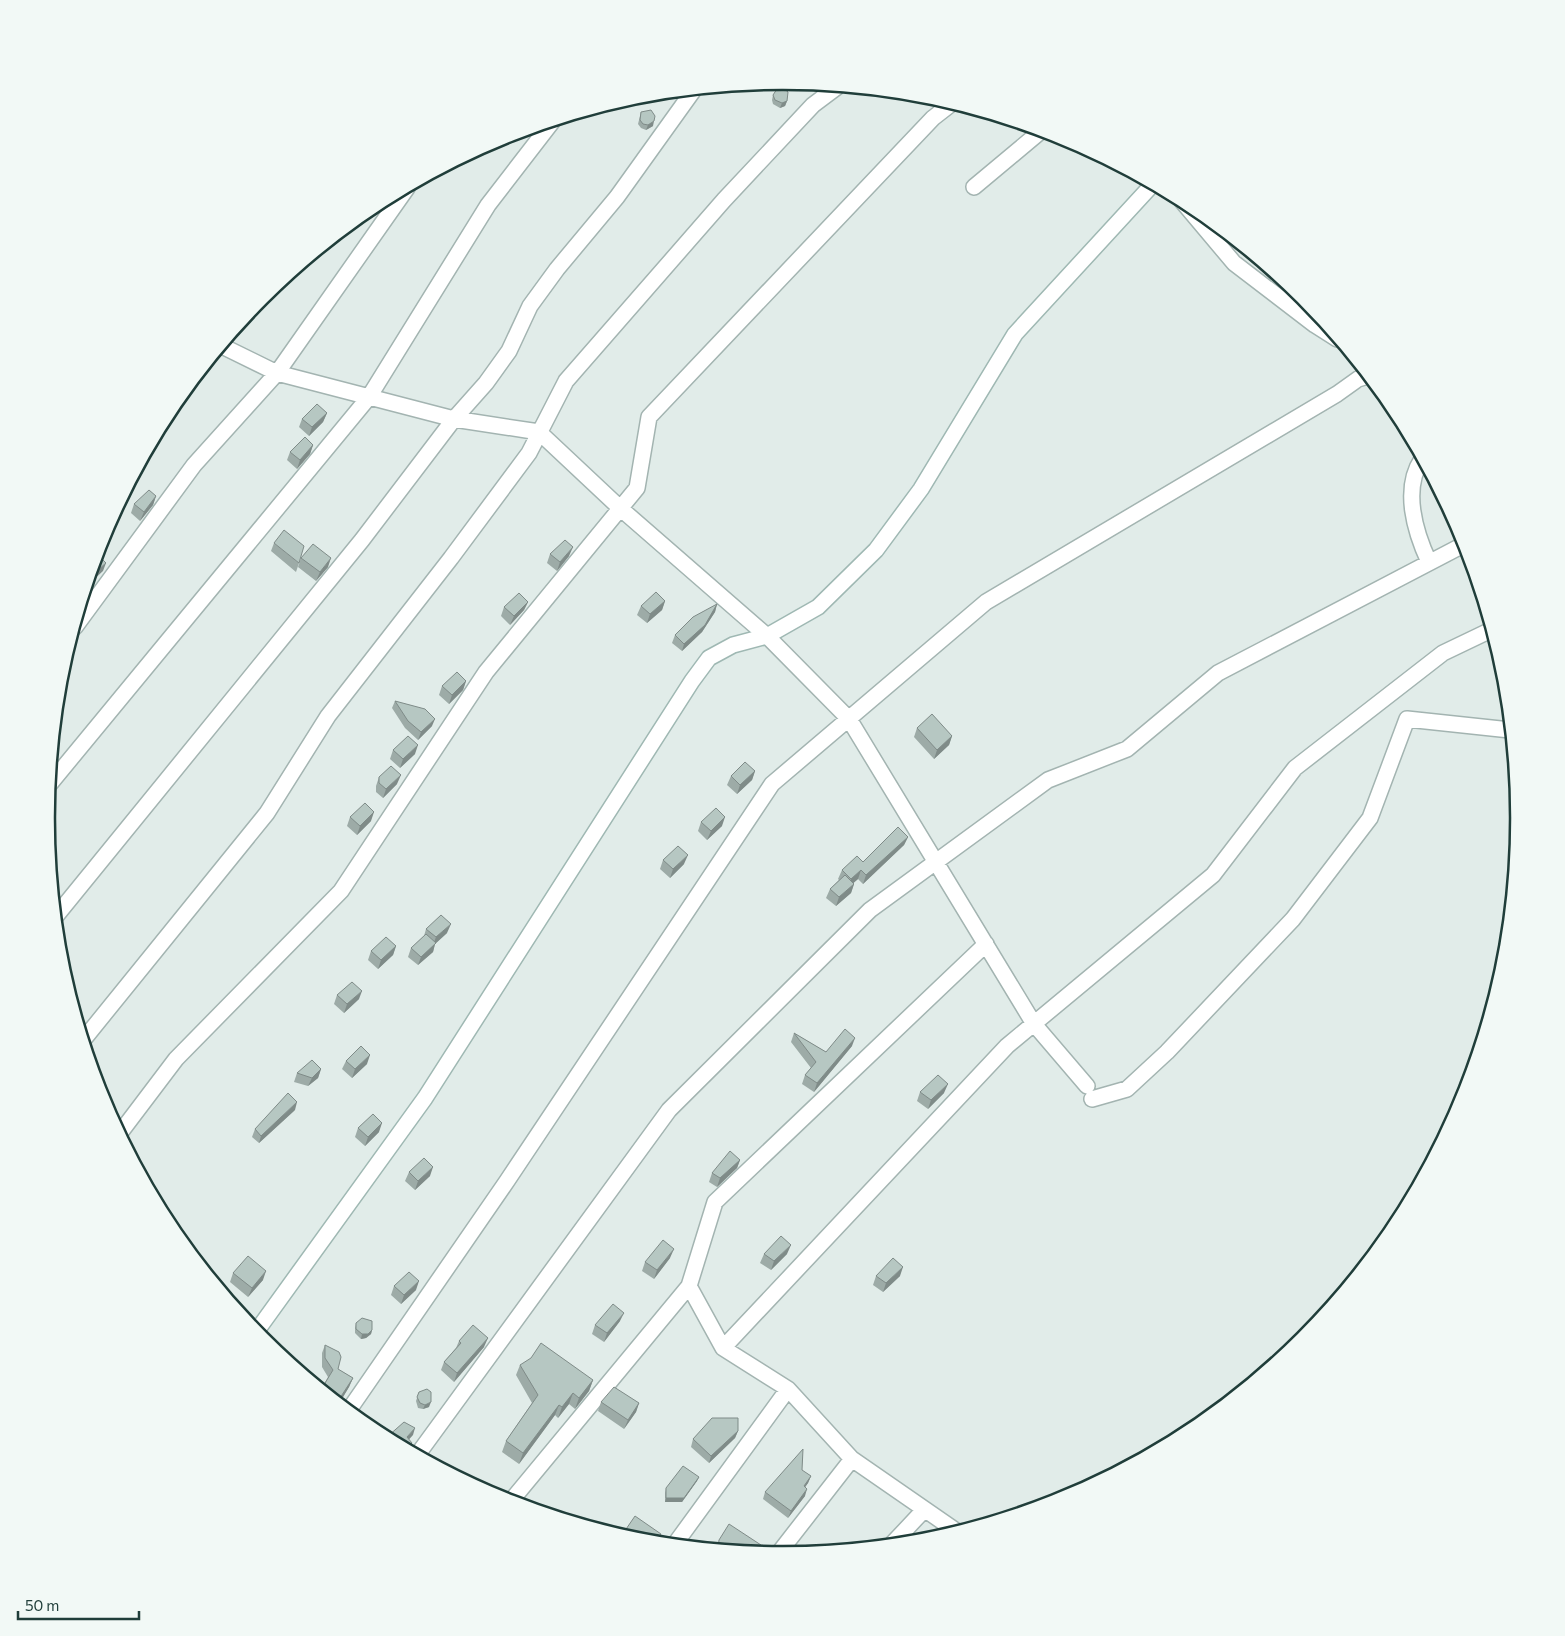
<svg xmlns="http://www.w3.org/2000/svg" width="1565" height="1636" font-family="Commissioner,sans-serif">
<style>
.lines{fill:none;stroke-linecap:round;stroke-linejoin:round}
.street-casing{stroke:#a3b4b1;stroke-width:18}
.secondary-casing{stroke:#9fb8b3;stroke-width:18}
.street{stroke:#fff;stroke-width:15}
.secondary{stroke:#fff;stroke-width:15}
.wall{fill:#9daba7}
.shaded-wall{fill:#7f8b88}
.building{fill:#b6c7c2;stroke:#7f8b88}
.rim{fill:none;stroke:#203e3a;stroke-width:2.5}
</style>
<rect width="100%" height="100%" fill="#e1ece9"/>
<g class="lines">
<defs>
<path id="street" d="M974 187 1041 131
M1181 200 1234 263 1315 325 1337 339
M222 346 277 373 454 419 539 432 620 508 767 636 849 719 1034 1024 1087 1086
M1422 459C1402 489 1415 532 1429 562
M75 627 194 465 277 373 407 188
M49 785 369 397 488 205 552 122
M56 916 362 540 454 419 486 383 509 351 530 306 557 269 617 197 693 91
M84 1039 267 813 328 716 451 558 529 453 566 381 724 200 813 105 837 87
M1092 1099 1127 1089 1167 1052 1293 919 1370 818 1407 719 1510 730
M120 1133 176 1059 341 891 486 672 637 488 649 417 933 118 951 104
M723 1348 1007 1046 1213 875 1295 768 1443 653 1491 630
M349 1410 507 1181 772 784 986 602 1337 394 1358 379 1368 376
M418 1454 669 1110 870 910 1048 780 1127 749 1218 673 1465 544
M511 1501 689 1286
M956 1531 852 1459 788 1389 723 1348 689 1286 715 1202 986 944
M893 1543 924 1510
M675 1544 788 1389
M778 1554 852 1459"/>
<path id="secondary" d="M256 1332 425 1098 692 681 709 658 733 645 767 636 818 607 876 550 921 489 1015 334 1152 185"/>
</defs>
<use href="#street" class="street-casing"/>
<use href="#secondary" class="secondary-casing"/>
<use href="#street" class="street"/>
<use href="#secondary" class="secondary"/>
</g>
<path class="wall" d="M773 95 787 101 785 106 780 108 773 104 772 100Z
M641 112 653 126 646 130 641 128 638 124Z
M327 413 323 422 309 436 299 427 302 419Z
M313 445 310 454 297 469 287 460 290 452Z
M156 496 153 505 140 521 131 513 134 504Z
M274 543 299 563 296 572 271 551Z
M550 554 569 556 557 571 547 563Z
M301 558 328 567 316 581 298 567Z
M665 601 662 610 647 623 637 615 641 606Z
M528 602 524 610 510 625 501 616 504 607Z
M717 604 715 612 702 632 682 651 672 643 675 635Z
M466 681 463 690 449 704 439 695 442 686Z
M395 701 432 726 418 740 405 728 392 708Z
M917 728 952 736 949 745 934 759 914 737Z
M393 750 415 754 400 768 390 759Z
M755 771 752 780 737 794 727 785 731 776Z
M379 777 397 784 383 798 376 792V786Z
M350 817 371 821 357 835 347 826Z
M701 822 722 826 707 840 698 831Z
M908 837 904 845 863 884 858 879 853 883 854 884 851 893 836 906 826 898 830 889 839 880 838 879 842 870 863 862Z
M663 860 684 864 670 878 660 869Z
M426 929 447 933 435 944 433 952 418 965 408 957 411 948 424 936Z
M396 946 393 955 378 969 368 960 371 951Z
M337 995 359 999 344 1013 334 1004Z
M794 1033 826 1052 852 1046 814 1092 802 1084 805 1075 811 1068 791 1042Z
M346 1061 367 1064 352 1078 342 1069Z
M321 1069 318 1078 308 1086 294 1082 297 1073Z
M920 1092 944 1093 928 1109 917 1101Z
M295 1110 259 1143 252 1137 255 1129Z
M358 1128 379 1132 365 1146 355 1137Z
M740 1160 737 1168 717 1187 709 1182 712 1173Z
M409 1172 430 1176 415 1190 405 1181Z
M764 1254H787L771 1270 760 1263Z
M670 1258 654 1279 642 1271 645 1262Z
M233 1273 263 1280 248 1297 230 1282Z
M876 1276H900L883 1292 873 1285Z
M394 1286 416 1290 401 1304 391 1295Z
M620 1321 604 1342 592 1334 595 1325Z
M356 1323 372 1330 371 1334 366 1338 361 1339 355 1333V1328Z
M459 1341 484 1347 454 1382 441 1370 444 1362 456 1348Z
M325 1345 338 1369 353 1378 349 1387 340 1402 322 1388 328 1377 322 1367V1353Z
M520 1365 593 1380 589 1391 575 1409 569 1404 558 1418 555 1415 519 1464 502 1452 506 1441 532 1403 516 1375Z
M419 1392 429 1407 423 1409 418 1408 416 1401Z
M601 1402 639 1403 636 1412 624 1429 598 1411Z
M738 1431 735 1438 709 1463 691 1447 693 1439Z
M811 1476 808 1483 805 1487V1496L788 1518 763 1499 765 1492Z
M699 1477 697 1481 682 1502H665V1493L666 1488Z"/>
<path class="shaded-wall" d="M787 101 785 106 780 108 782 103Z
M654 121 653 126 646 130 648 125Z
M327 413 323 422 309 436 312 427Z
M313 445 310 454 297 469 300 460Z
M156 496 153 505 140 521 144 512Z
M573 547 569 556 557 571 560 562Z
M331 558 328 567 316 581 320 572Z
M106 563 103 571 88 585 91 576Z
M88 589 85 598 83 599 86 591Z
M665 601 662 610 647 623 650 614Z
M528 602 524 610 510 625 514 616Z
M717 604 715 612 702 632 682 651 684 644Z
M466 681 463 690 449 704 452 695Z
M435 719 432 726 418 740 421 732Z
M952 736 949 745 934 759 937 750Z
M418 745 415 754 400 768 403 759Z
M755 771 752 780 737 794 740 785Z
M401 775 397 784 383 798 386 789Z
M374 812 371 821 357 835 360 826Z
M725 817 722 826 707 840 711 831Z
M908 837 904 845 863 884 866 875Z
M688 855 684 864 670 878 673 869Z
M861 870 858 879 848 888 851 879Z
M854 884 851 893 836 906 839 897Z
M451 924 447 933 435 944 433 952 418 965 421 957 433 945 436 937Z
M396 946 393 955 378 969 381 960Z
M362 991 359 999 344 1013 347 1004Z
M855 1038 852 1046 814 1092 817 1083Z
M370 1055 367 1064 352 1078 355 1069Z
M321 1069 318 1078 308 1086 312 1078Z
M948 1084 944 1093 928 1109 931 1100Z
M297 1102 295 1110 259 1143 261 1136Z
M382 1123 379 1132 365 1146 368 1137Z
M740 1160 737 1168 717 1187 720 1178Z
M433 1167 430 1176 415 1190 418 1181Z
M791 1245 787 1254 771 1270 774 1261Z
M674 1249 670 1258 654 1279 657 1270Z
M903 1267 900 1276 883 1292 886 1283Z
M266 1271 263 1280 248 1297 252 1288Z
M419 1281 416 1290 401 1304 404 1295Z
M624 1313 620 1321 604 1342 607 1333Z
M372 1330 371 1334 366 1338 361 1339 362 1334Z
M488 1338 484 1347 454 1382 457 1373Z
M353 1378 349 1387 340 1402 338 1401Z
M593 1380 589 1391 575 1409 579 1398Z
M573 1393 569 1404 558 1418 562 1407Z
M431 1402 429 1407 423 1409 425 1405Z
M639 1403 636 1412 624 1429 628 1420Z
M559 1405 555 1415 519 1464 523 1453Z
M415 1428 413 1435 404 1445 407 1437Z
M738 1431 735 1438 709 1463 711 1456Z
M412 1443 409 1449 406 1448Z
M811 1476 808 1483 801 1493 804 1486Z
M699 1477 697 1481 682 1502H665L666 1498Z
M807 1489 805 1496 788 1518 791 1511Z"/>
<path class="building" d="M782 87 788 92 787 101 782 103 775 100 773 95 777 89Z
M651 110 655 116 654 121 648 125 643 124 640 120 641 112Z
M317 404 327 413 312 427 302 419Z
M305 437 313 445 300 460 290 452Z
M149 490 156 496 144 512 134 504Z
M284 530 304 546 299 563 274 543Z
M565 540 573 547 560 562 550 554Z
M313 544 331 558 320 572 301 558Z
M97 554 106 563 91 576H90Z
M656 592 665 601 650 614 641 606Z
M519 593 528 602 514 616 504 607Z
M717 604 705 625 684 644 675 635 693 617Z
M457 672 466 681 452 695 442 686Z
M395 701 425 709 435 719 421 732 408 721Z
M932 714 952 736 937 750 917 728Z
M408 736 418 745 403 759 393 750Z
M745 762 755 771 740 785 731 776Z
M391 766 401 775 386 789 379 783V777Z
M365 803 374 812 360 826 350 817Z
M716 808 725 817 711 831 701 822Z
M898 827 908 837 866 875 861 870 851 879 842 870 857 856 863 862Z
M678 846 688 855 673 869 663 860Z
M845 875 854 884 839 897 830 889Z
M441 915 451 924 436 937 426 929Z
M426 934 436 943 421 957 411 948Z
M386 937 396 946 381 960 371 951Z
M352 982 362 991 347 1004 337 995Z
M845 1029 855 1038 817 1083 805 1075 816 1062 794 1033 826 1052Z
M361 1046 370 1055 355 1069 346 1061Z
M312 1060 321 1069 312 1078 297 1073Z
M938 1075 948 1084 931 1100 920 1092Z
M288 1093 297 1102 261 1136 255 1129Z
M373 1114 382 1123 368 1137 358 1128Z
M730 1151 740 1160 720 1178 712 1173Z
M424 1158 433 1167 418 1181 409 1172Z
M781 1236 791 1245 774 1261 764 1254Z
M663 1240 674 1249 657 1270 645 1262Z
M248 1256 266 1271 252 1288 233 1273Z
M893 1258 903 1267 886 1283 876 1276Z
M409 1272 419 1281 404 1295 394 1286Z
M613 1304 624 1313 607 1333 595 1325Z
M362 1318 372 1321V1330L368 1334H362L356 1329V1323Z
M473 1325 488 1338 457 1373 444 1362 461 1343 459 1341Z
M541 1343 593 1380 579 1398 573 1393 562 1407 559 1405 523 1453 506 1441 538 1395 520 1365 531 1358Z
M325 1345 339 1352 341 1357 338 1369 353 1378 338 1401 322 1388 333 1370 325 1358Z
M614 1387 639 1403 628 1420 601 1402Z
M427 1389 431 1392V1402L425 1405 420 1403 417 1397 419 1392Z
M712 1418H738V1431L711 1456 693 1439Z
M404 1422 415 1428 407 1437 412 1443 406 1448 387 1437Z
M803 1449 802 1470 811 1476 804 1486 807 1489 791 1511 765 1492Z
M683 1466 699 1477 684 1498H666V1488Z
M635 1516 661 1534 655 1542 639 1540 622 1535Z
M729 1524 761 1545 757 1552 718 1548 719 1540Z"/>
<path d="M0 0H1565V1636H0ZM782 90H783A727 727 0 0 1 1510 817V819A727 727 0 0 1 783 1546H782A727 727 0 0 1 55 819V817A727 727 0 0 1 782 90Z" fill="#f2f9f6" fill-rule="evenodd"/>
<path class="rim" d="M782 90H783A727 727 0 0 1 1510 817V819A727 727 0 0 1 783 1546H782A727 727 0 0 1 55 819V817A727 727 0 0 1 782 90Z"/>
<path d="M18 1611v8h121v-8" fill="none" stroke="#203e3a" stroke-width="2.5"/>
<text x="25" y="1611" font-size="15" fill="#203e3a" stroke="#f2f9f6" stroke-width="4" paint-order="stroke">50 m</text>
</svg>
